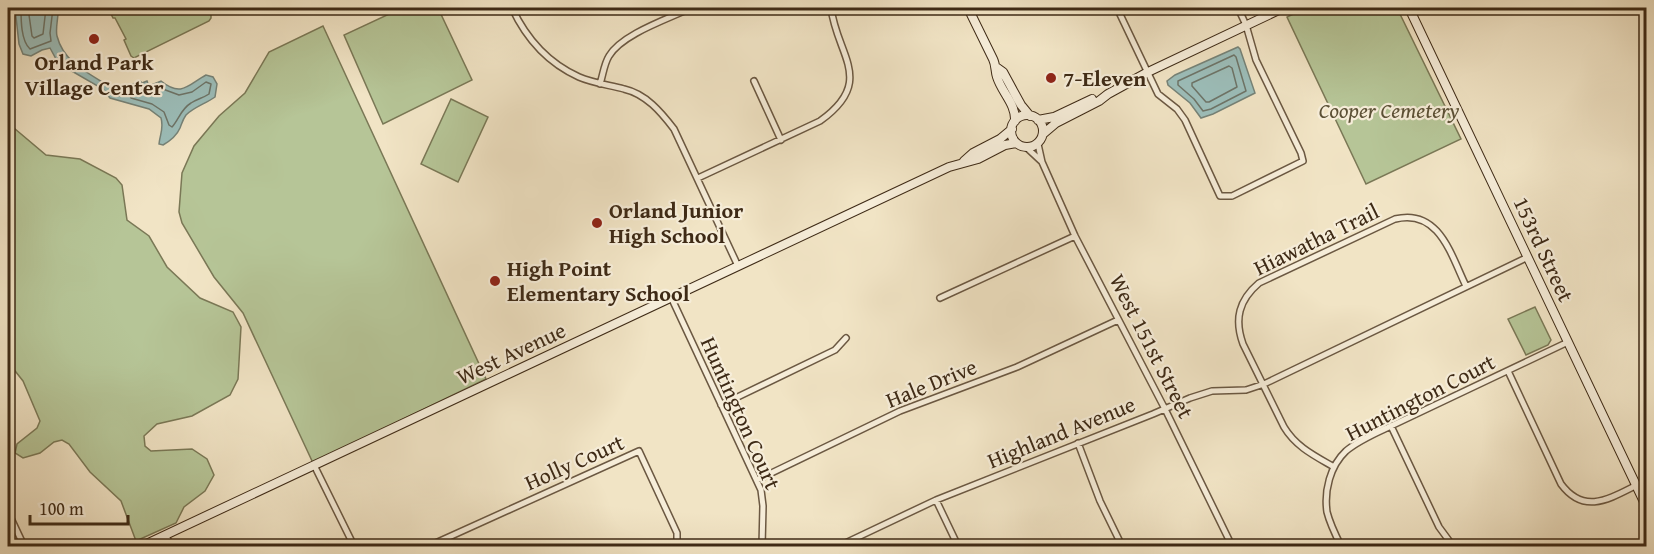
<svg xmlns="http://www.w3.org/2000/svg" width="1654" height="554" font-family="'Gentium Book Plus',serif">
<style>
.green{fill:#b6c597;stroke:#7a7856;stroke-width:1.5}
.water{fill:#9cbeba;stroke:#768378;stroke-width:1.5}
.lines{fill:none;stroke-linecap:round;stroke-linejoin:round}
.shore{stroke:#6d7468;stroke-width:1.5}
.street-casing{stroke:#6b5842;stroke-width:8}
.secondary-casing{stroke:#3e2a16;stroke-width:10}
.street{stroke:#f6edd9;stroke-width:5}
.secondary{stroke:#f6edd9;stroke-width:8}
.poi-dot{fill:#8f2418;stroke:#f6edd9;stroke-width:2}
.labels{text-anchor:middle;stroke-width:4.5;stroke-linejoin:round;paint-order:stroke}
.poi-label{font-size:22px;font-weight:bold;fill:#3e2a16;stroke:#f6edd9;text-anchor:start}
.park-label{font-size:22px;font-style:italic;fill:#5c5136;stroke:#f6edd9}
.street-label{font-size:22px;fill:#3e2a16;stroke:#f6edd9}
</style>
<rect width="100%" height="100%" fill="#f1e4c5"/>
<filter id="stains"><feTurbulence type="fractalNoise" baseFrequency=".00333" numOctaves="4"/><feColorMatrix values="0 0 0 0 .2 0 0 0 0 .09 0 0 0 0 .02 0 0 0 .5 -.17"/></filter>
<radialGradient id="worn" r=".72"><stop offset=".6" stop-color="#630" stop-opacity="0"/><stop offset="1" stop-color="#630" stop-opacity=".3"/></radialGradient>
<path class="green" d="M108 8H211V18L209 21 134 58 131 56 124 40 126 39 115 18H113Z
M402 8H438L472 80 383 124 344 35Z
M1306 8H1397L1461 139 1366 184 1287 17Z
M323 26 486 379 313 463 243 313 214 277 182 223 179 212 182 173 194 146 219 116 245 93 269 52Z
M451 99 488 117 458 182 421 164Z
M8 123 46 155 80 159 116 178 122 185 127 220 149 236 167 267 200 298 233 312 241 327 238 379 230 395 192 416 157 424 144 436 145 446 151 451 192 449 207 459 214 475 205 491 184 507 176 523 136 541 121 501 90 472 69 444 62 440 54 442 40 453 23 458 15 453 17 444 37 428 40 421 23 381 8 362V337L9 328 8 326Z
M1535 307 1551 340 1548 345 1526 355 1508 319Z"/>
<path class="water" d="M15 8H58C59 16 55 28 57 36 64 64 91 74 112 88V92L116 96H120L124 93V88L140 81 142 83 147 81 149 86 161 81C182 98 189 84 206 75L213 77 217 84 215 97C205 104 194 107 186 115 183 119 182 123 180 128 177 135 170 141 163 145L159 144C160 134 164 128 161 118L149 109 110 98 103 89 70 70 61 68 50 48 42 50 31 56 23 54 19 44Z
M1238 47 1240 49 1255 93 1213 114 1201 118 1190 103 1168 85 1167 81 1175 75Z"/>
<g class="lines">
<path class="shore" d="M21 8C21 20 21 41 30 49L51 41 50 33 53 8
M28 8 32 36 34 38 43 34 46 8
M1234 55 1236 57 1246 91 1211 109 1203 111 1194 99 1178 85V81Z
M1229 66 1232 68 1237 87 1209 102H1206L1192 86V83Z
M206 82 211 84 209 94C203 98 197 99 191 103 181 109 179 119 172 127L169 125 164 112 152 104 131 98 130 96 131 91 139 88 149 92 160 88 179 95 192 92Z"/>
<defs>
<path id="street" d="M512 8C526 38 548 63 579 77 593 83 609 85 624 89 646 94 661 112 674 129L738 266
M1117 8 1158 94 1177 109 1185 120 1220 196H1232L1303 161 1301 153 1256 60 1246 25 1238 8
M754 81 781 140
M600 84C603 75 604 64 609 56 622 34 668 19 691 8
M1038 144 1042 162 1075 236 1165 409 1232 546
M1026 147 1041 161
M698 178 820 121C876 81 837 56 831 8
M671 297 761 490 763 506 762 546
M940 298 1075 236
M1508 371 1561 484C1584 515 1609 499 1637 485
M721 405 835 350 846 338
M1391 426 1439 527 1453 546
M1078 443 1100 501 1122 546
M314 465 354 546
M1334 467C1315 456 1296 447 1284 427L1243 344C1234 319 1239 300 1259 283L1395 219C1439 208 1451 255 1466 286
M757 480 900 411 1017 367 1118 320
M936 500 958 546
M8 512 24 546
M166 536 171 546
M429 546 639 451 677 533V546
M661 546H693
M839 546 936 500 1153 414 1190 398 1212 391 1246 390 1264 384 1528 257
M1341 546C1336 536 1330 524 1327 512 1324 491 1330 466 1346 451 1359 440 1376 433 1391 426L1568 342"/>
<path id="secondary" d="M968 8 993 59C996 65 995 71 997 77 1002 93 1016 104 1015 121
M1409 8 1646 506
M996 67 1003 72 1021 105 1030 116
M1011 131a16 16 0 1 1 32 0a16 16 0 1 1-32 0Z
M1038 120 1054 117 1092 99
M1043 134 1056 123 1099 101 1108 94 1148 72 1283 8
M964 161 973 153 1000 139 1012 129
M142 546 949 167 978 159 1005 145 1016 143"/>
</defs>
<use href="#street" class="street-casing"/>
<use href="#secondary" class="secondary-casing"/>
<use href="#street" class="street"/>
<use href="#secondary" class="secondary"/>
</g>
<g class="poi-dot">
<circle cx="94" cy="39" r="6"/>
<circle cx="1051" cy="78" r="6"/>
<circle cx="597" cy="223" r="6"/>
<circle cx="495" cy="281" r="6"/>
</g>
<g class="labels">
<g class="poi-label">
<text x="94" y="70" text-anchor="middle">Orland Park<tspan x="94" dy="25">Village Center</tspan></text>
<text x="1063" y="86">7-Eleven</text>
<text x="609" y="218">Orland Junior<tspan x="609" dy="25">High School</tspan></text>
<text x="507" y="276">High Point<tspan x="507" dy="25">Elementary School</tspan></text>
</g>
<g class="park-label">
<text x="1389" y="118">Cooper Cemetery</text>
</g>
<g class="street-label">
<text transform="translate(1316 239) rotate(-26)" y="8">Hiawatha Trail</text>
<text transform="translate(1544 249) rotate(65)" y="8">153rd Street</text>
<text transform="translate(1152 346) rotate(63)" y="8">West 151st Street</text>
<text transform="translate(511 353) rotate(-25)" y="8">West Avenue</text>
<text transform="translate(931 383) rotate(-22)" y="8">Hale Drive</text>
<text transform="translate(1420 397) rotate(-27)" y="8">Huntington Court</text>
<text transform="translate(741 413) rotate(66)" y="8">Huntington Court</text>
<text transform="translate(1061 432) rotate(-22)" y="8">Highland Avenue</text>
<text transform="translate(574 462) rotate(-24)" y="8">Holly Court</text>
</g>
</g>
<rect width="1654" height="554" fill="none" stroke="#f1e4c5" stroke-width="30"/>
<rect x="9" y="9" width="1636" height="536" fill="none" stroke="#3e2a16" stroke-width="3"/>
<rect x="15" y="15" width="1624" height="524" fill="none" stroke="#3e2a16" stroke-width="1.5"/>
<path d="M30 515v9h98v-9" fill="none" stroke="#3e2a16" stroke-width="3"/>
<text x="39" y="515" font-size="18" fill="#3e2a16" stroke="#f6edd9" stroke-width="4.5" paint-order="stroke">100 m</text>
<rect width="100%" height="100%" filter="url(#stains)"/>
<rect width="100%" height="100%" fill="url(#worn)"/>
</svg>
